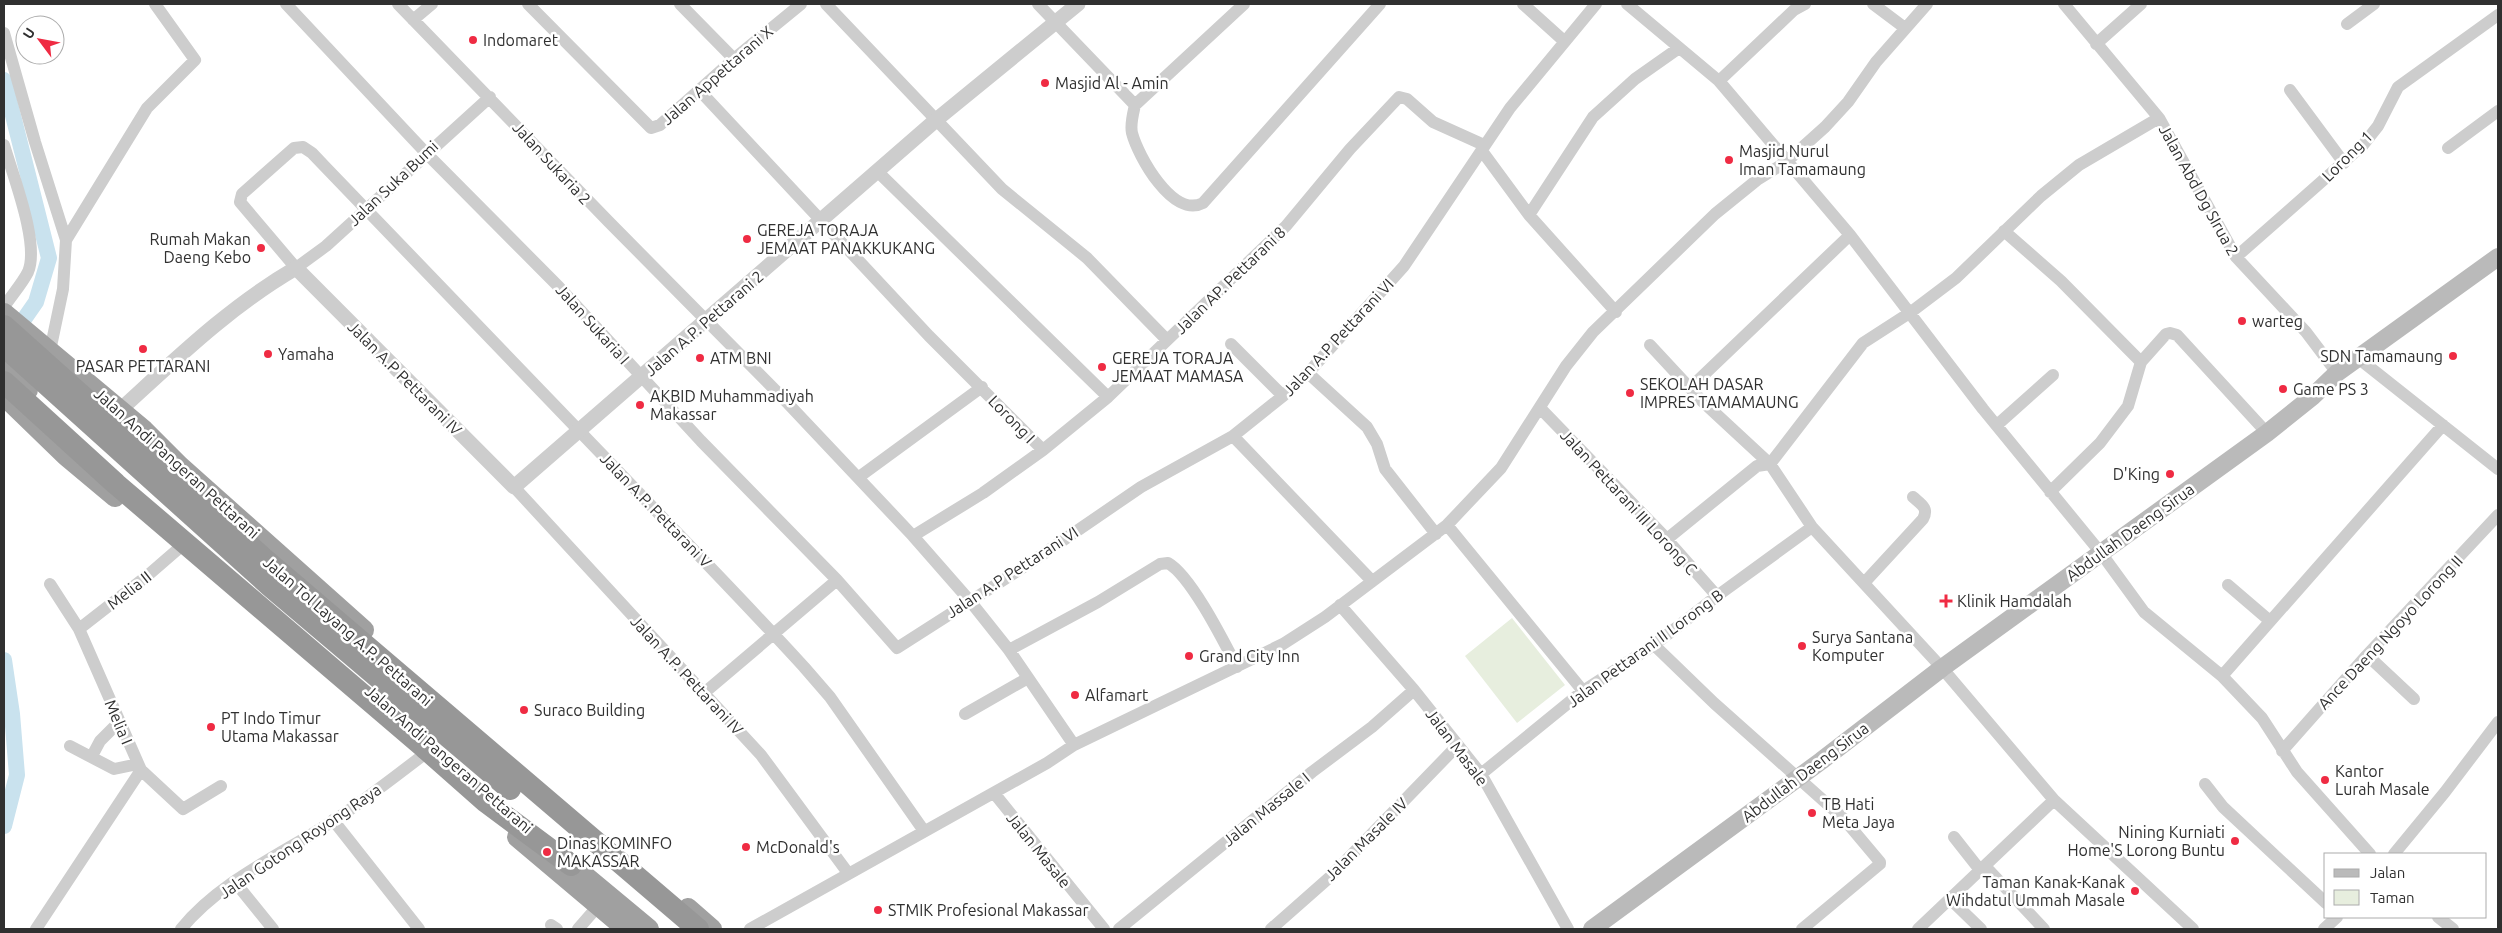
<svg xmlns="http://www.w3.org/2000/svg" width="2502" height="933" font-family="Ubuntu,sans-serif">
<style>
.green{fill:#e7eede}
.lines{fill:none;stroke-linecap:round;stroke-linejoin:round}
.canal{stroke:#c9e2ee;stroke-width:16}
.minor{stroke:#cdcdcd;stroke-width:12}
.tertiary{stroke:#cdcdcd;stroke-width:15}
.secondary{stroke:#bababa;stroke-width:18}
.trunk{stroke:#a0a0a0;stroke-width:20}
.motorway{stroke:#979797;stroke-width:22}
.motorway-bridge{stroke:#979797;stroke-width:22}
.poi-dot{fill:#ef2b43;stroke:#fff;stroke-width:2}
.labels{text-anchor:middle;stroke-width:5;stroke-linejoin:round;paint-order:stroke}
.poi-label{font-size:16px;fill:#303030;stroke:#fff;text-anchor:start}
.street-label{font-size:16px;fill:#303030;stroke:#fff}
</style>
<rect width="100%" height="100%" fill="#fff"/>
<path class="green" d="M1512 618 1565 685 1517 723 1465 656Z"/>
<g class="lines">
<path class="canal" d="M4 80 49 258 36 302 13 335
M4 660 12 714 17 775 4 826"/>
<path class="minor" d="M286 4 426 153 559 287 701 441 837 580 897 648 1030 563 1141 487 1233 436 1283 396 1308 373 1404 266 1510 108 1596 4
M398 4 608 221 778 393 913 536 970 601 1009 650 1074 745
M528 4 651 128 660 125 734 59 801 4
M680 4 734 59
M826 4 1002 189 1087 258 1167 340
M1038 4 1135 105 1244 4
M1523 4 1564 41
M1627 4 1719 81 1850 235 1983 409 2101 553 2144 612 2222 676 2262 718 2297 772 2370 854
M1873 4 1905 28
M2064 4 2159 118 2236 257 2306 332 2337 373
M413 20 432 4
M2347 24 2374 4
M4 33 35 142 66 240 63 289 50 351
M2096 44 2141 4
M1719 81 1794 10 1805 4
M2290 90 2344 163
M700 91 929 336 1043 450
M490 97 326 246 296 268 240 202 242 194 294 148 303 147 312 153C412 258 513 362 614 467 677 533 742 599 804 667L830 697 924 831
M1135 105C1133 114 1130 124 1132 133 1138 156 1173 219 1203 203L1380 4
M4 145C13 176 40 244 28 272 22 284 11 296 4 307
M2448 148 2498 111
M1482 151 1529 215 1616 312
M877 171 1108 397
M1529 215 1593 117 1635 79 1679 48
M2004 231 2061 281 2141 362 2166 334 2170 333 2177 335 2267 433
M66 240 147 108 195 60 155 4
M2236 257 2363 145 2378 126 2398 87 2498 15
M1231 344 1283 396
M1650 345 1702 401 1770 464 1812 527 1942 668 2054 800 2193 929
M2358 358 2498 469
M1308 373 1367 427 1377 444 1385 469 1436 534
M1690 388 1850 235
M1541 409 1662 534 1717 596
M1997 425 2053 375
M1233 436 1372 581
M859 477 982 387
M514 487 761 755 848 873
M2050 492 2100 443 2128 406 2141 362
M1447 525 1583 691
M913 536 983 493 1043 450 1108 397 1286 226 1350 149 1399 97 1407 99 1433 122 1484 145
M1667 539 1757 466 1770 464 1863 343 1911 312 1956 278 2041 196 2079 165 2159 118
M1864 583 1923 519C1929 508 1921 504 1913 497
M50 584 79 629 141 770 183 809 221 786
M2228 585 2270 621
M1340 605 1414 690 1481 774 1568 929
M79 629 147 576 177 550
M1654 645 1714 703 1843 818 1880 862V864L1802 929
M1009 650 1098 602 1160 564 1168 563C1191 576 1224 642 1237 667
M2367 655 2414 699
M2222 676 2443 425
M704 693 837 580
M965 714 1028 678
M70 746 114 769 138 764
M2282 751 2367 655 2498 515
M92 756 100 741 119 722
M1481 774 1583 691 1654 645 1717 596 1812 527
M2205 784 2223 807 2326 903
M994 793 1104 929
M333 820 419 929
M1954 837 1980 870
M2394 854 2445 792 2498 722
M1985 866 2044 929
M235 882 273 929
M1950 899 1981 929
M2438 917 2453 929
M551 925 557 929
M36 929 141 770
M181 929C220 881 282 854 333 821 364 801 393 778 422 756
M578 929 598 906
M750 929 1047 763 1074 745 1283 644 1325 617 1447 525 1501 468 1566 366 1593 332 1715 214 1757 180 1786 162 1825 127 1848 102 1876 62 1927 4
M1119 929 1312 772 1372 727 1414 690
M1271 929 1330 877 1458 745
M1918 929 2054 800
M2324 929 2337 917"/>
<path class="tertiary" d="M120 410C177 358 229 307 296 268L514 487 936 120 1078 4"/>
<path class="secondary" d="M1592 929 1821 761 1942 668 2267 433 2312 397 2337 373 2498 257"/>
<path class="trunk" d="M4 313 144 430 180 466 364 630
M4 367 28 390
M4 396 66 456 115 497
M517 837 626 929
M560 855 649 929
M688 908 712 929"/>
<path class="motorway" d="M4 326 262 557 698 929
M4 346 269 585 510 789
M426 749 486 802 571 865"/>
<path class="motorway-bridge" d="M4 382 116 484 426 749"/>
</g>
<g class="poi-dot">
<circle cx="473" cy="40" r="5"/>
<circle cx="1045" cy="83" r="5"/>
<circle cx="1729" cy="160" r="5"/>
<circle cx="747" cy="239" r="5"/>
<circle cx="261" cy="248" r="5"/>
<circle cx="2242" cy="321" r="5"/>
<circle cx="143" cy="349" r="5"/>
<circle cx="268" cy="354" r="5"/>
<circle cx="2453" cy="356" r="5"/>
<circle cx="700" cy="358" r="5"/>
<circle cx="1102" cy="367" r="5"/>
<circle cx="2283" cy="389" r="5"/>
<circle cx="1630" cy="393" r="5"/>
<circle cx="640" cy="405" r="5"/>
<circle cx="2170" cy="474" r="5"/>
<path d="M1943.5 593.5h5v5h5v5h-5v5h-5v-5h-5v-5h5z"/>
<circle cx="1802" cy="646" r="5"/>
<circle cx="1189" cy="656" r="5"/>
<circle cx="1075" cy="695" r="5"/>
<circle cx="524" cy="710" r="5"/>
<circle cx="211" cy="727" r="5"/>
<circle cx="2325" cy="780" r="5"/>
<circle cx="1812" cy="813" r="5"/>
<circle cx="2235" cy="841" r="5"/>
<circle cx="746" cy="847" r="5"/>
<circle cx="547" cy="852" r="5"/>
<circle cx="2135" cy="891" r="5"/>
<circle cx="878" cy="910" r="5"/>
</g>
<g class="labels">
<g class="poi-label">
<text x="483" y="46">Indomaret</text>
<text x="1055" y="89">Masjid Al - Amin</text>
<text x="1739" y="157">Masjid Nurul<tspan x="1739" dy="18">Iman Tamamaung</tspan></text>
<text x="757" y="236">GEREJA TORAJA<tspan x="757" dy="18">JEMAAT PANAKKUKANG</tspan></text>
<text x="251" y="245" text-anchor="end">Rumah Makan<tspan x="251" dy="18">Daeng Kebo</tspan></text>
<text x="2252" y="327">warteg</text>
<text x="278" y="360">Yamaha</text>
<text x="2443" y="362" text-anchor="end">SDN Tamamaung</text>
<text x="710" y="364">ATM BNI</text>
<text x="1112" y="364">GEREJA TORAJA<tspan x="1112" dy="18">JEMAAT MAMASA</tspan></text>
<text x="143" y="372" text-anchor="middle">PASAR PETTARANI</text>
<text x="1640" y="390">SEKOLAH DASAR<tspan x="1640" dy="18">IMPRES TAMAMAUNG</tspan></text>
<text x="2293" y="395">Game PS 3</text>
<text x="650" y="402">AKBID Muhammadiyah<tspan x="650" dy="18">Makassar</tspan></text>
<text x="2160" y="480" text-anchor="end">D'King</text>
<text x="1957" y="607">Klinik Hamdalah</text>
<text x="1812" y="643">Surya Santana<tspan x="1812" dy="18">Komputer</tspan></text>
<text x="1199" y="662">Grand City Inn</text>
<text x="1085" y="701">Alfamart</text>
<text x="534" y="716">Suraco Building</text>
<text x="221" y="724">PT Indo Timur<tspan x="221" dy="18">Utama Makassar</tspan></text>
<text x="2335" y="777">Kantor<tspan x="2335" dy="18">Lurah Masale</tspan></text>
<text x="1822" y="810">TB Hati<tspan x="1822" dy="18">Meta Jaya</tspan></text>
<text x="2225" y="838" text-anchor="end">Nining Kurniati<tspan x="2225" dy="18">Home'S Lorong Buntu</tspan></text>
<text x="557" y="849">Dinas KOMINFO<tspan x="557" dy="18">MAKASSAR</tspan></text>
<text x="756" y="853">McDonald's</text>
<text x="2125" y="888" text-anchor="end">Taman Kanak-Kanak<tspan x="2125" dy="18">Wihdatul Ummah Masale</tspan></text>
<text x="888" y="916">STMIK Profesional Makassar</text>
</g>
<g class="street-label">
<text transform="translate(717 75) rotate(-41)" y="6">Jalan Appettarani X</text>
<text transform="translate(2347 156) rotate(-45)" y="6">Lorong 1</text>
<text transform="translate(552 163) rotate(47)" y="6">Jalan Sukaria 2</text>
<text transform="translate(393 183) rotate(-43)" y="6">Jalan Suka Bumi</text>
<text transform="translate(2199 190) rotate(61)" y="6">Jalan Abd Dg SIrua 2</text>
<text transform="translate(1230 280) rotate(-44)" y="6">Jalan AP. Pettarani 8</text>
<text transform="translate(704 323) rotate(-41)" y="6">Jalan A.P. Pettarani 2</text>
<text transform="translate(593 324) rotate(48)" y="6">Jalan Sukaria I</text>
<text transform="translate(1338 337) rotate(-47)" y="6">Jalan A.P Pettarani VI</text>
<text transform="translate(405 378) rotate(45)" y="6">Jalan A.P Pettarani IV</text>
<text transform="translate(1012 419) rotate(46)" y="6">Lorong I</text>
<text transform="translate(177 463) rotate(42)" y="6">Jalan Andi Pangeran Pettarani</text>
<text transform="translate(1629 502) rotate(47)" y="6">Jalan Pettarani III Lorong C</text>
<text transform="translate(656 510) rotate(46)" y="6">Jalan A.P. Pettarani V</text>
<text transform="translate(2130 532) rotate(-36)" y="6">Abdullah Daeng Sirua</text>
<text transform="translate(1012 572) rotate(-33)" y="6">Jalan A.P Pettarani VI</text>
<text transform="translate(129 590) rotate(-38)" y="6">Melia II</text>
<text transform="translate(348 631) rotate(41)" y="6">Jalan Tol Layang A.P. Pettarani</text>
<text transform="translate(2390 632) rotate(-47)" y="6">Ance Daeng Ngoyo Lorong II</text>
<text transform="translate(1645 648) rotate(-36)" y="6">Jalan Pettarani II Lorong B</text>
<text transform="translate(687 675) rotate(47)" y="6">Jalan A.P. Pettarani IV</text>
<text transform="translate(119 722) rotate(67)" y="6">Melia I</text>
<text transform="translate(1457 747) rotate(53)" y="6">Jalan Masale</text>
<text transform="translate(449 759) rotate(41)" y="6">Jalan Andi Pangeran Pettarani</text>
<text transform="translate(1805 772) rotate(-37)" y="6">Abdullah Daeng Sirua</text>
<text transform="translate(1266 809) rotate(-39)" y="6">Jalan Massale I</text>
<text transform="translate(1366 839) rotate(-45)" y="6">Jalan Masale IV</text>
<text transform="translate(300 841) rotate(-34)" y="6">Jalan Gotong Royong Raya</text>
<text transform="translate(1039 850) rotate(51)" y="6">Jalan Masale</text>
</g>
</g>
<rect width="2502" height="933" fill="none" stroke="#303030" stroke-width="10"/>
<rect x="2324" y="853" width="162" height="65" fill="#ffffff" stroke="#acacac"/>
<rect x="2334" y="869" width="25" height="8" fill="#bababa" stroke="#acacac"/>
<text x="2370" y="878" font-size="15" fill="#303030">Jalan</text>
<rect x="2334" y="890" width="25" height="15" fill="#e7eede" stroke="#acacac"/>
<text x="2370" y="903" font-size="15" fill="#303030">Taman</text>
<g transform="translate(40 40) rotate(302)"><circle r="24" fill="#ffffff" stroke="#acacac"/>
<path d="M0-4L9 19L0 12L-9 19Z" fill="#ef2b43"/>
<text y="-8" font-size="14" font-weight="bold" text-anchor="middle" fill="#303030">U</text>
</g>
</svg>
